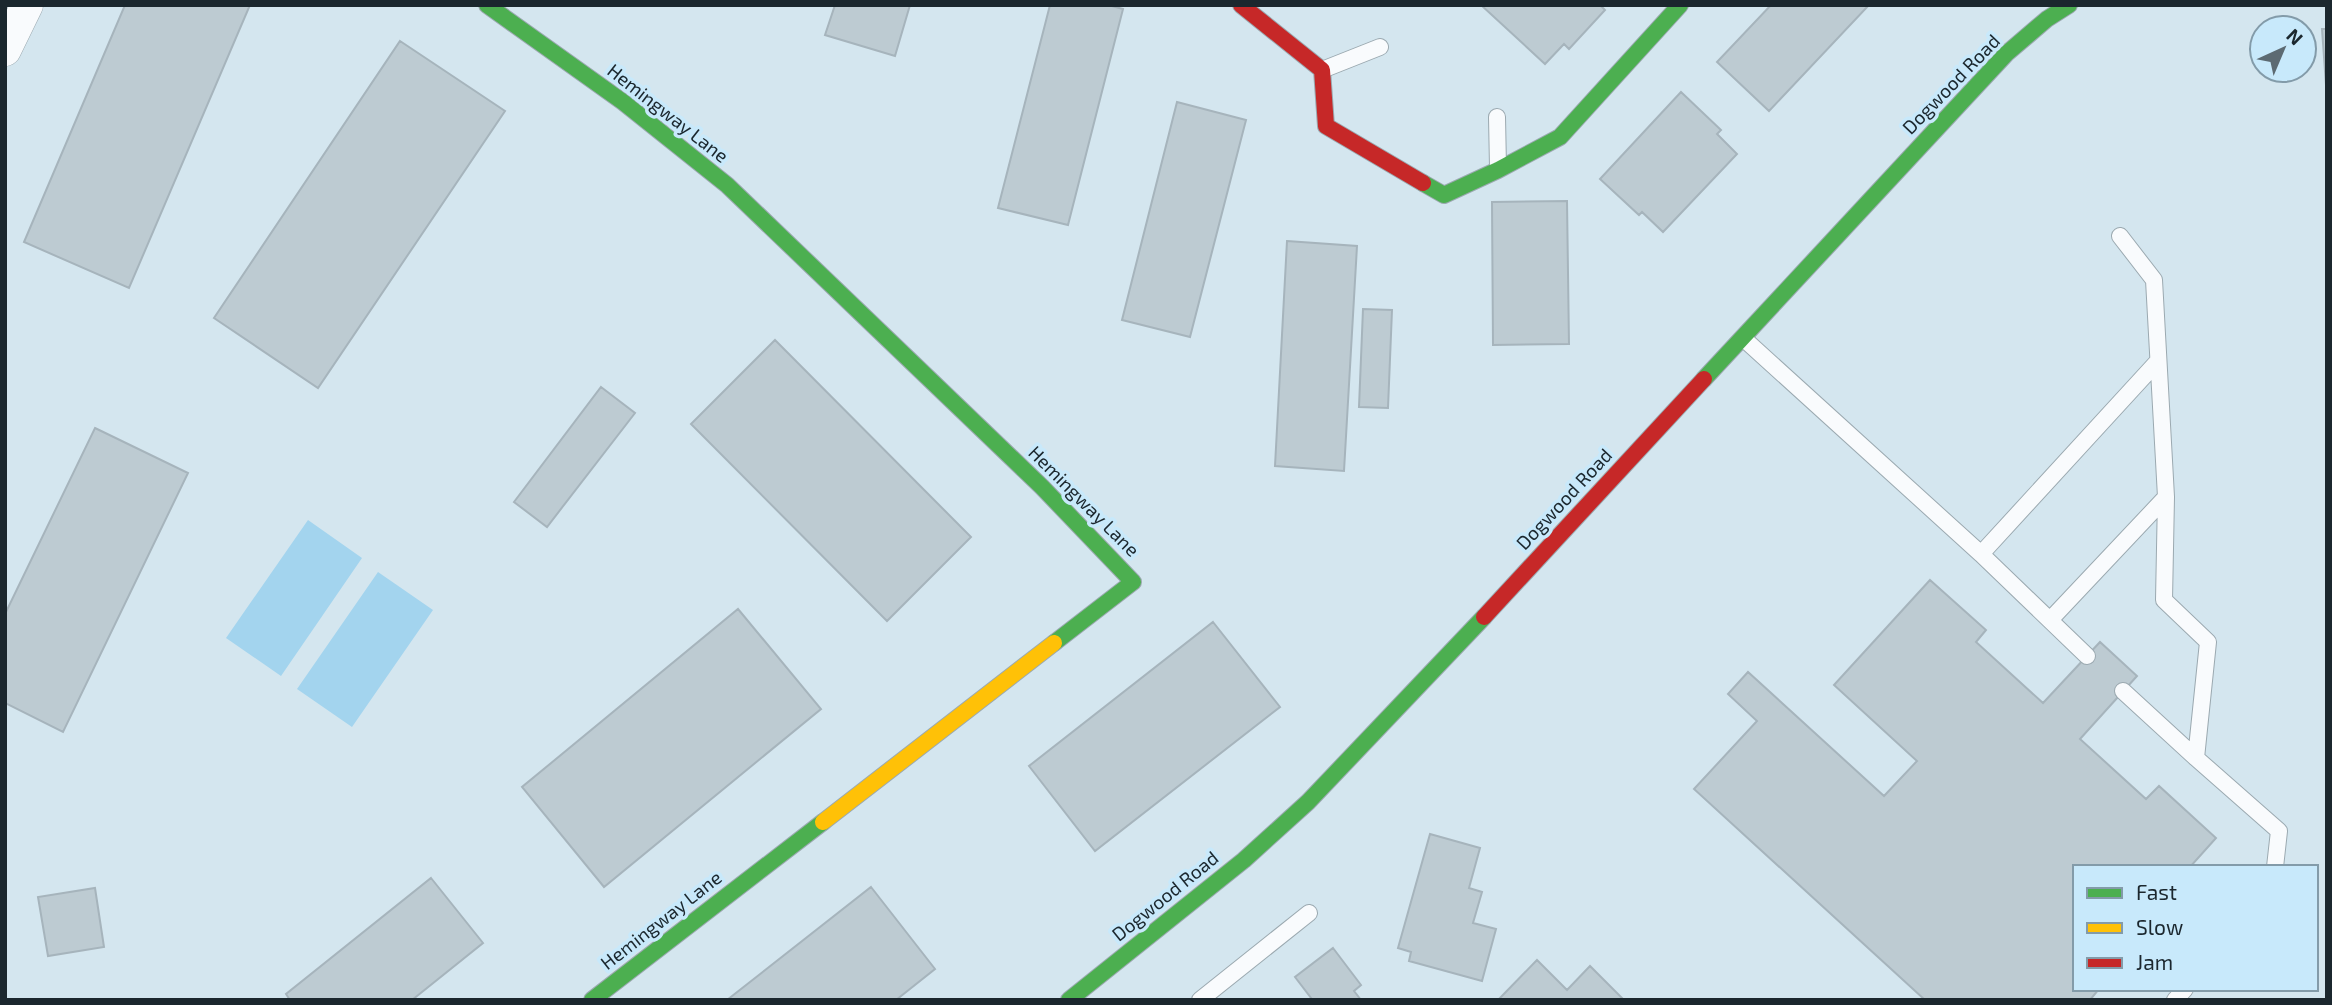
<svg xmlns="http://www.w3.org/2000/svg" width="2332" height="1005" font-family="'Exo 2',sans-serif">
<style>
.green{fill:#a3d4ee}
.building{fill:#bdcbd2;stroke:#a6b4bc;stroke-width:2}
.lines{fill:none;stroke-linecap:round;stroke-linejoin:round}
.lane-casing{stroke:#9ba9b0;stroke-width:18}
.street-casing{stroke:#9ba9b0;stroke-width:33}
.fast-casing{stroke:#9ba9b0;stroke-width:18}
.slow-casing{stroke:#9ba9b0;stroke-width:18}
.jam-casing{stroke:#9ba9b0;stroke-width:18}
.lane{stroke:#f9fbfd;stroke-width:16}
.street{stroke:#f9fbfd;stroke-width:32}
.fast{stroke:#4caf50;stroke-width:16}
.slow{stroke:#ffc107;stroke-width:16}
.jam{stroke:#c62828;stroke-width:16}
.labels{text-anchor:middle;stroke-width:7;stroke-linejoin:round;paint-order:stroke}
.street-label{font-size:19px;fill:#1b272e;stroke:#c8e9fb}
</style>
<rect width="100%" height="100%" fill="#d4e6ef"/>
<path class="green" d="M308 520 362 558 281 676 226 638Z
M378 572 433 610 352 727 297 689Z"/>
<path class="building" d="M125 5H250L129 288 24 242Z
M835 5H910L895 56 825 35Z
M1050 5H1108L1123 9 1068 225 998 208Z
M1481 5H1600L1605 10 1569 49 1564 44 1545 64Z
M1771 5H1869L1769 111 1717 62Z
M2322 29H2327V99Z
M400 41 505 111 318 388 214 318Z
M1681 92 1721 130 1717 134 1737 154 1663 232 1642 212 1639 215 1600 179Z
M1177 102 1246 120 1190 337 1122 320Z
M1567 201 1569 344 1493 345 1492 202Z
M1287 241 1357 246 1344 471 1275 466Z
M1363 309 1392 310 1388 408 1359 407Z
M775 340 971 537 887 621 691 424Z
M601 387 635 413 547 527 514 502Z
M95 428 188 473 63 732 5 703V614Z
M1930 580 1986 630 1976 642 2043 703 2100 642 2137 676 2080 739 2146 799 2159 786 2216 838 2190 867H2075V989H2099L2090 1000H1925L1694 789 1757 721 1728 694 1748 672 1884 796 1917 761 1834 685Z
M738 609 821 709 604 887 522 787Z
M1213 622 1280 707 1095 851 1029 766Z
M1430 834 1480 848 1469 888 1482 892 1473 923 1496 929 1482 981 1409 961 1411 952 1398 948Z
M431 878 483 943 412 1000H290L286 994Z
M871 887 935 969 896 1000H727Z
M95 888 104 947 48 956 38 897Z
M1333 948 1361 985 1354 991 1361 1000H1309L1311 998 1295 977Z
M1537 960 1567 990 1590 966 1623 999 1498 1000Z"/>
<g class="lines">
<defs>
<path id="lane" d="M1322 70 1380 47
M1497 117 1498 167
M2120 236 2154 280 2166 497 2164 600 2208 642 2196 758 2279 831 2275 867
M1743 338 1981 554 2158 361
M1981 554 2087 656
M2050 620 2166 497
M2123 691 2196 758
M1200 1000 1309 913
M2175 1000 2185 989"/>
<path id="street" d="M5 50 27 5"/>
<path id="fast" d="M487 5 623 102 727 185 1042 487 1133 582 1054 643
M1423 183 1444 195 1498 170 1560 137 1680 5
M1704 379 2006 54 2047 19 2069 5
M592 1000 823 822
M1069 1000 1244 860 1308 802 1484 617"/>
<path id="slow" d="M823 822 1054 643"/>
<path id="jam" d="M1241 5 1322 70 1326 126 1423 183
M1484 617 1704 379"/>
</defs>
<use href="#lane" class="lane-casing"/>
<use href="#street" class="street-casing"/>
<use href="#fast" class="fast-casing"/>
<use href="#slow" class="slow-casing"/>
<use href="#jam" class="jam-casing"/>
<use href="#lane" class="lane"/>
<use href="#street" class="street"/>
<use href="#fast" class="fast"/>
<use href="#slow" class="slow"/>
<use href="#jam" class="jam"/>
</g>
<g class="labels">
<g class="street-label">
<text transform="translate(1951 84) rotate(-46)" y="7">Dogwood Road</text>
<text transform="translate(668 113) rotate(38)" y="7">Hemingway Lane</text>
<text transform="translate(1564 499) rotate(-47)" y="7">Dogwood Road</text>
<text transform="translate(1084 501) rotate(45)" y="7">Hemingway Lane</text>
<text transform="translate(1165 896) rotate(-39)" y="7">Dogwood Road</text>
<text transform="translate(661 920) rotate(-38)" y="7">Hemingway Lane</text>
</g>
</g>
<rect width="2332" height="1005" fill="none" stroke="#1b272e" stroke-width="14"/>
<rect x="2073" y="865" width="245" height="126" fill="#c8e9fb" stroke="#839ba9" stroke-width="2"/>
<rect x="2087" y="888" width="35" height="10" fill="#4caf50" stroke="#839ba9" stroke-width="2"/>
<text x="2136" y="900" font-size="21" fill="#1b272e">Fast</text>
<rect x="2087" y="923" width="35" height="10" fill="#ffc107" stroke="#839ba9" stroke-width="2"/>
<text x="2136" y="935" font-size="21" fill="#1b272e">Slow</text>
<rect x="2087" y="958" width="35" height="10" fill="#c62828" stroke="#839ba9" stroke-width="2"/>
<text x="2136" y="970" font-size="21" fill="#1b272e">Jam</text>
<g transform="translate(2283 49) rotate(44)"><circle r="33" fill="#c8e9fb" stroke="#839ba9" stroke-width="2"/>
<path d="M0-5L12 26L0 18L-12 26Z" fill="#5c6a72"/>
<text y="-10" font-size="19" font-weight="bold" text-anchor="middle" fill="#1b272e">N</text>
</g>
</svg>
